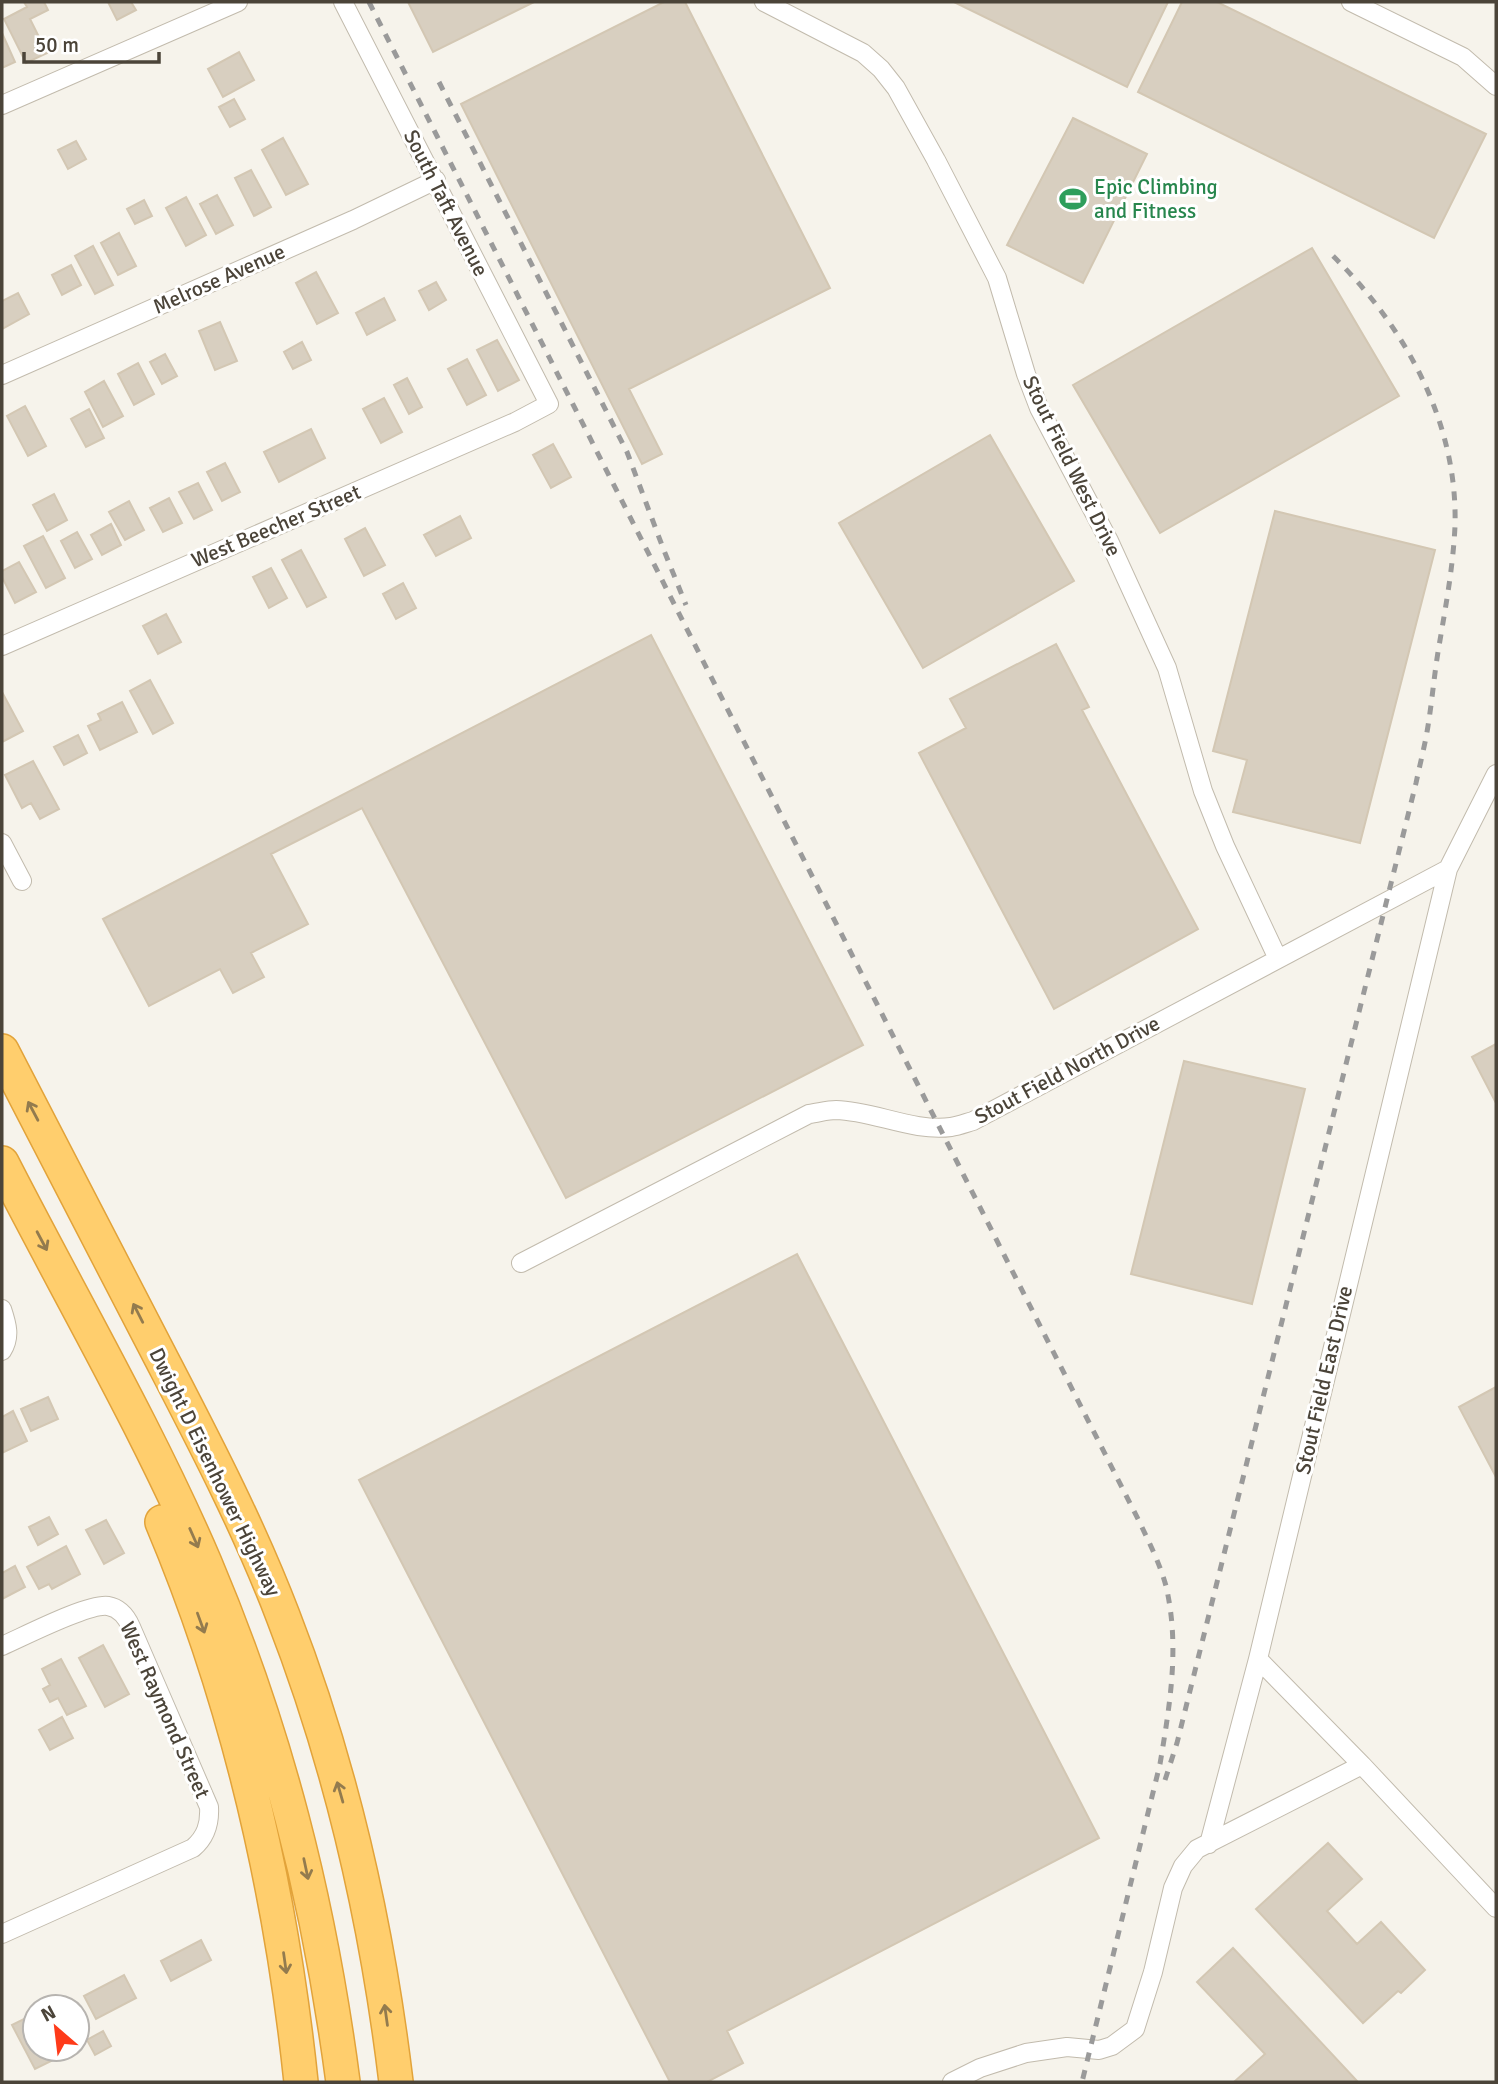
<svg xmlns="http://www.w3.org/2000/svg" width="1498" height="2084" font-family="Signika,sans-serif">
<style>
.building{fill:#d8cfc0;stroke:#d3c7b3;stroke-width:2}
.lines{fill:none;stroke-linecap:round;stroke-linejoin:round}
.minor-casing{stroke:#c2bbad;stroke-width:20}
.motorway-casing{stroke:#e2a33a;stroke-width:36}
.minor{stroke:#fff;stroke-width:18}
.motorway{stroke:#ffce6d;stroke-width:33}
.rail{stroke:#9a9a9a;stroke-width:5;stroke-dasharray:9 9;stroke-linecap:butt}
.oneway{stroke:#937b4e}
.labels{text-anchor:middle;stroke-width:6;stroke-linejoin:round;paint-order:stroke}
.leisure-label{font-size:21px;fill:#27864d;stroke:#fff;text-anchor:start}
.street-label{font-size:21px;fill:#4b4439;stroke:#fff}
</style>
<rect width="100%" height="100%" fill="#f6f3eb"/>
<path class="building" d="M24 2H44L48 10 30 19 47 53 26 63 4 19 27 7Z
M108 2H131L136 10 117 20Z
M408 2H534L433 52Z
M664 2H685L830 288 629 389 662 454 642 464 461 104Z
M954 2H1168L1127 87Z
M1182 2H1217L1486 134 1434 238 1138 92Z
M2 33 15 62 2 68Z
M239 52 254 80 223 97 208 69Z
M234 99 245 119 230 127 219 107Z
M1073 118 1147 154 1083 283 1007 245Z
M283 138 308 184 286 195 262 150Z
M76 141 86 159 68 169 58 150Z
M251 170 271 207 254 216 235 178Z
M217 195 233 225 216 234 200 204Z
M186 197 206 235 186 246 166 208Z
M144 200 152 216 135 224 127 209Z
M119 233 136 266 118 275 101 243Z
M93 246 113 285 95 294 75 256Z
M1312 248 1399 396 1160 533 1073 385Z
M71 265 81 285 62 295 52 275Z
M316 272 338 313 317 324 296 283Z
M436 282 446 300 429 310 419 291Z
M18 293 29 314 2 329V301Z
M384 298 395 320 367 335 356 313Z
M220 322 237 361 215 370 199 331Z
M497 340 519 380 498 391 477 350Z
M302 342 311 360 293 369 284 352Z
M165 354 177 376 162 384 150 362Z
M467 359 486 395 467 405 448 369Z
M138 363 154 394 134 405 118 374Z
M407 378 422 407 409 414 394 385Z
M104 381 123 416 103 427 85 392Z
M384 398 402 432 381 443 363 409Z
M25 406 46 446 28 456 7 416Z
M89 409 104 438 86 447 71 419Z
M311 429 325 458 279 482 264 452Z
M990 435 1074 581 923 668 839 523Z
M553 444 571 477 551 488 533 455Z
M225 463 240 492 222 501 207 472Z
M198 483 212 510 194 519 179 492Z
M54 494 67 520 47 531 33 505Z
M169 498 182 523 163 532 150 508Z
M129 501 144 530 125 540 109 512Z
M1275 511 1435 550 1360 843 1233 812 1247 760 1213 751Z
M460 516 471 538 436 556 424 535Z
M111 524 121 545 102 555 91 535Z
M365 528 385 565 364 576 345 539Z
M77 532 92 559 75 568 61 541Z
M43 536 65 578 46 588 24 546Z
M301 550 326 597 307 607 282 560Z
M19 562 36 592 15 603 2 577V571Z
M271 568 287 598 269 608 253 577Z
M403 583 416 608 396 619 383 594Z
M166 614 181 642 158 654 143 626Z
M651 635 863 1045 566 1198 362 808 271 854 308 924 251 953 264 977 233 993 220 969 149 1006 103 919Z
M1056 644 1089 707 1082 710 1198 929 1054 1009 919 753 966 728 950 699Z
M150 680 173 723 153 734 130 691Z
M2 692 23 731 2 742Z
M122 702 137 732 100 750 88 726 101 720 98 714Z
M78 735 87 753 64 765 54 747Z
M33 761 59 809 40 819 31 803 22 808 5 775Z
M1496 1044V1103L1472 1057Z
M1184 1061 1305 1089 1252 1304 1131 1274Z
M797 1254 1099 1838 727 2031 743 2063 707 2082H670L359 1480Z
M1496 1387V1477L1459 1407Z
M48 1397 58 1419 31 1431 21 1409Z
M13 1411 27 1441 2 1453V1417Z
M49 1517 58 1534 38 1545 29 1527Z
M106 1520 124 1553 104 1564 86 1530Z
M66 1546 80 1574 52 1589 49 1584 39 1589 27 1567Z
M15 1566 25 1587 2 1599V1573Z
M103 1645 129 1694 105 1707 79 1658Z
M61 1659 86 1706 67 1715 58 1698 50 1702 43 1689 50 1685 42 1669Z
M62 1717 73 1738 50 1750 39 1730Z
M1328 1843 1362 1879 1327 1911 1357 1944 1381 1922 1425 1970 1401 1993 1398 1991 1363 2023 1256 1909Z
M201 1940 211 1960 171 1981 161 1961Z
M1233 1948 1358 2082H1234L1265 2054 1197 1982Z
M124 1975 136 1998 96 2019 84 1996Z
M34 2014 35 2049H52L57 2058 35 2069 12 2025Z
M103 2031 111 2046 95 2055 87 2040Z"/>
<g class="lines">
<defs>
<path id="minor" d="M764 2 863 53 881 69 896 88 936 160 997 278 1026 374 1039 408 1109 541 1167 668 1203 791 1225 846 1278 959
M1351 2 1463 57 1496 86
M2 105 238 2
M2 375 353 220 436 180
M2 646 515 422 549 404 343 2
M2 843 22 881
M521 1263 809 1114C818 1113 827 1110 836 1110 874 1111 913 1132 951 1127 958 1126 966 1123 973 1121L1448 869
M2 1309C7 1324 11 1337 2 1351
M2 1646C23 1637 88 1603 108 1606 120 1608 127 1618 131 1627L209 1807C210 1824 206 1837 193 1848L2 1934
M1258 1659 1362 1765 1496 1908
M1209 1844 1258 1659 1448 869 1496 774
M952 2082 980 2068 1026 2053 1067 2047 1099 2050 1112 2046 1135 2029 1153 1972 1173 1888 1183 1866 1197 1849 1362 1765"/>
<path id="motorway" d="M2 1051C55 1153 108 1256 161 1358 205 1443 249 1527 283 1616 341 1765 377 1924 396 2082
M2 1163C70 1296 146 1426 205 1563 277 1733 319 1900 343 2082
M162 1522C237 1700 281 1890 301 2082"/>
</defs>
<use href="#minor" class="minor-casing"/>
<use href="#motorway" class="motorway-casing"/>
<use href="#minor" class="minor"/>
<use href="#motorway" class="motorway"/>
<path class="rail" d="M369 2 1139 1521C1149 1542 1160 1564 1166 1586 1180 1646 1170 1704 1160 1764L1082 2082
M439 82 627 452 663 548 686 605
M1165 1780 1177 1743 1416 783C1420 764 1425 745 1428 726 1432 701 1434 677 1438 652 1445 610 1453 569 1455 526 1458 421 1404 325 1331 254"/>
</g>
<defs><path id="oneway-shaft" d="M-6 0H5M1.5-3L5.5 0L1.5 3" fill="none" stroke-width="1.6" stroke-linecap="round" stroke-linejoin="round" transform="scale(1.75)"/></defs>
<g class="oneway">
<use href="#oneway-shaft" transform="translate(33 1111) rotate(-118)"/>
<use href="#oneway-shaft" transform="translate(42 1241) rotate(62)"/>
<use href="#oneway-shaft" transform="translate(138 1313) rotate(-117)"/>
<use href="#oneway-shaft" transform="translate(194 1538) rotate(66)"/>
<use href="#oneway-shaft" transform="translate(201 1623) rotate(70)"/>
<use href="#oneway-shaft" transform="translate(340 1792) rotate(-106)"/>
<use href="#oneway-shaft" transform="translate(306 1869) rotate(78)"/>
<use href="#oneway-shaft" transform="translate(285 1963) rotate(82)"/>
<use href="#oneway-shaft" transform="translate(386 2015) rotate(-98)"/>
</g>
<defs>
<symbol id="stadium-bare" viewBox="-9 -9 18 18"><path d="M0-5a6.5 5 0 1 0 0 10a6.5 5 0 1 0 0-10ZM-3.5-1.8h7v3.6h-7Z" fill="#2e9e5b" stroke="#fff" stroke-width="2.5" paint-order="stroke"/></symbol>
</defs>
<g fill-rule="evenodd">
<use href="#stadium-bare" x="1054" y="180" width="38" height="38"/>
</g>
<g class="labels">
<g class="leisure-label">
<text x="1094" y="194">Epic Climbing<tspan x="1094" dy="24">and Fitness</tspan></text>
</g>
<g class="street-label">
<text transform="translate(446 203) rotate(63)" y="7">South Taft Avenue</text>
<text transform="translate(219 279) rotate(-24)" y="7">Melrose Avenue</text>
<text transform="translate(1072 466) rotate(64)" y="7">Stout Field West Drive</text>
<text transform="translate(276 526) rotate(-23)" y="7">West Beecher Street</text>
<text transform="translate(1067 1070) rotate(-28)" y="7">Stout Field North Drive</text>
<text transform="translate(1324 1380) rotate(-77)" y="7">Stout Field East Drive</text>
<text transform="translate(215 1472) rotate(64)" y="7">Dwight D Eisenhower Highway</text>
<text transform="translate(165 1710) rotate(66)" y="7">West Raymond Street</text>
</g>
</g>
<rect width="1498" height="2084" fill="none" stroke="#4b4439" stroke-width="7"/>
<g transform="translate(56 2028) rotate(332)"><circle r="33" fill="#ffffff" stroke="#b7b4b0" stroke-width="2"/>
<path d="M0-5L12 26L0 18L-12 26Z" fill="#fe3b1a"/>
<text y="-10" font-size="19" font-weight="bold" text-anchor="middle" fill="#4b4439">N</text>
</g>
<path d="M24 52v10h135v-10" fill="none" stroke="#4b4439" stroke-width="3.5"/>
<text x="35" y="52" font-size="21" fill="#4b4439" stroke="#ffffff" stroke-width="5" paint-order="stroke">50 m</text>
</svg>
